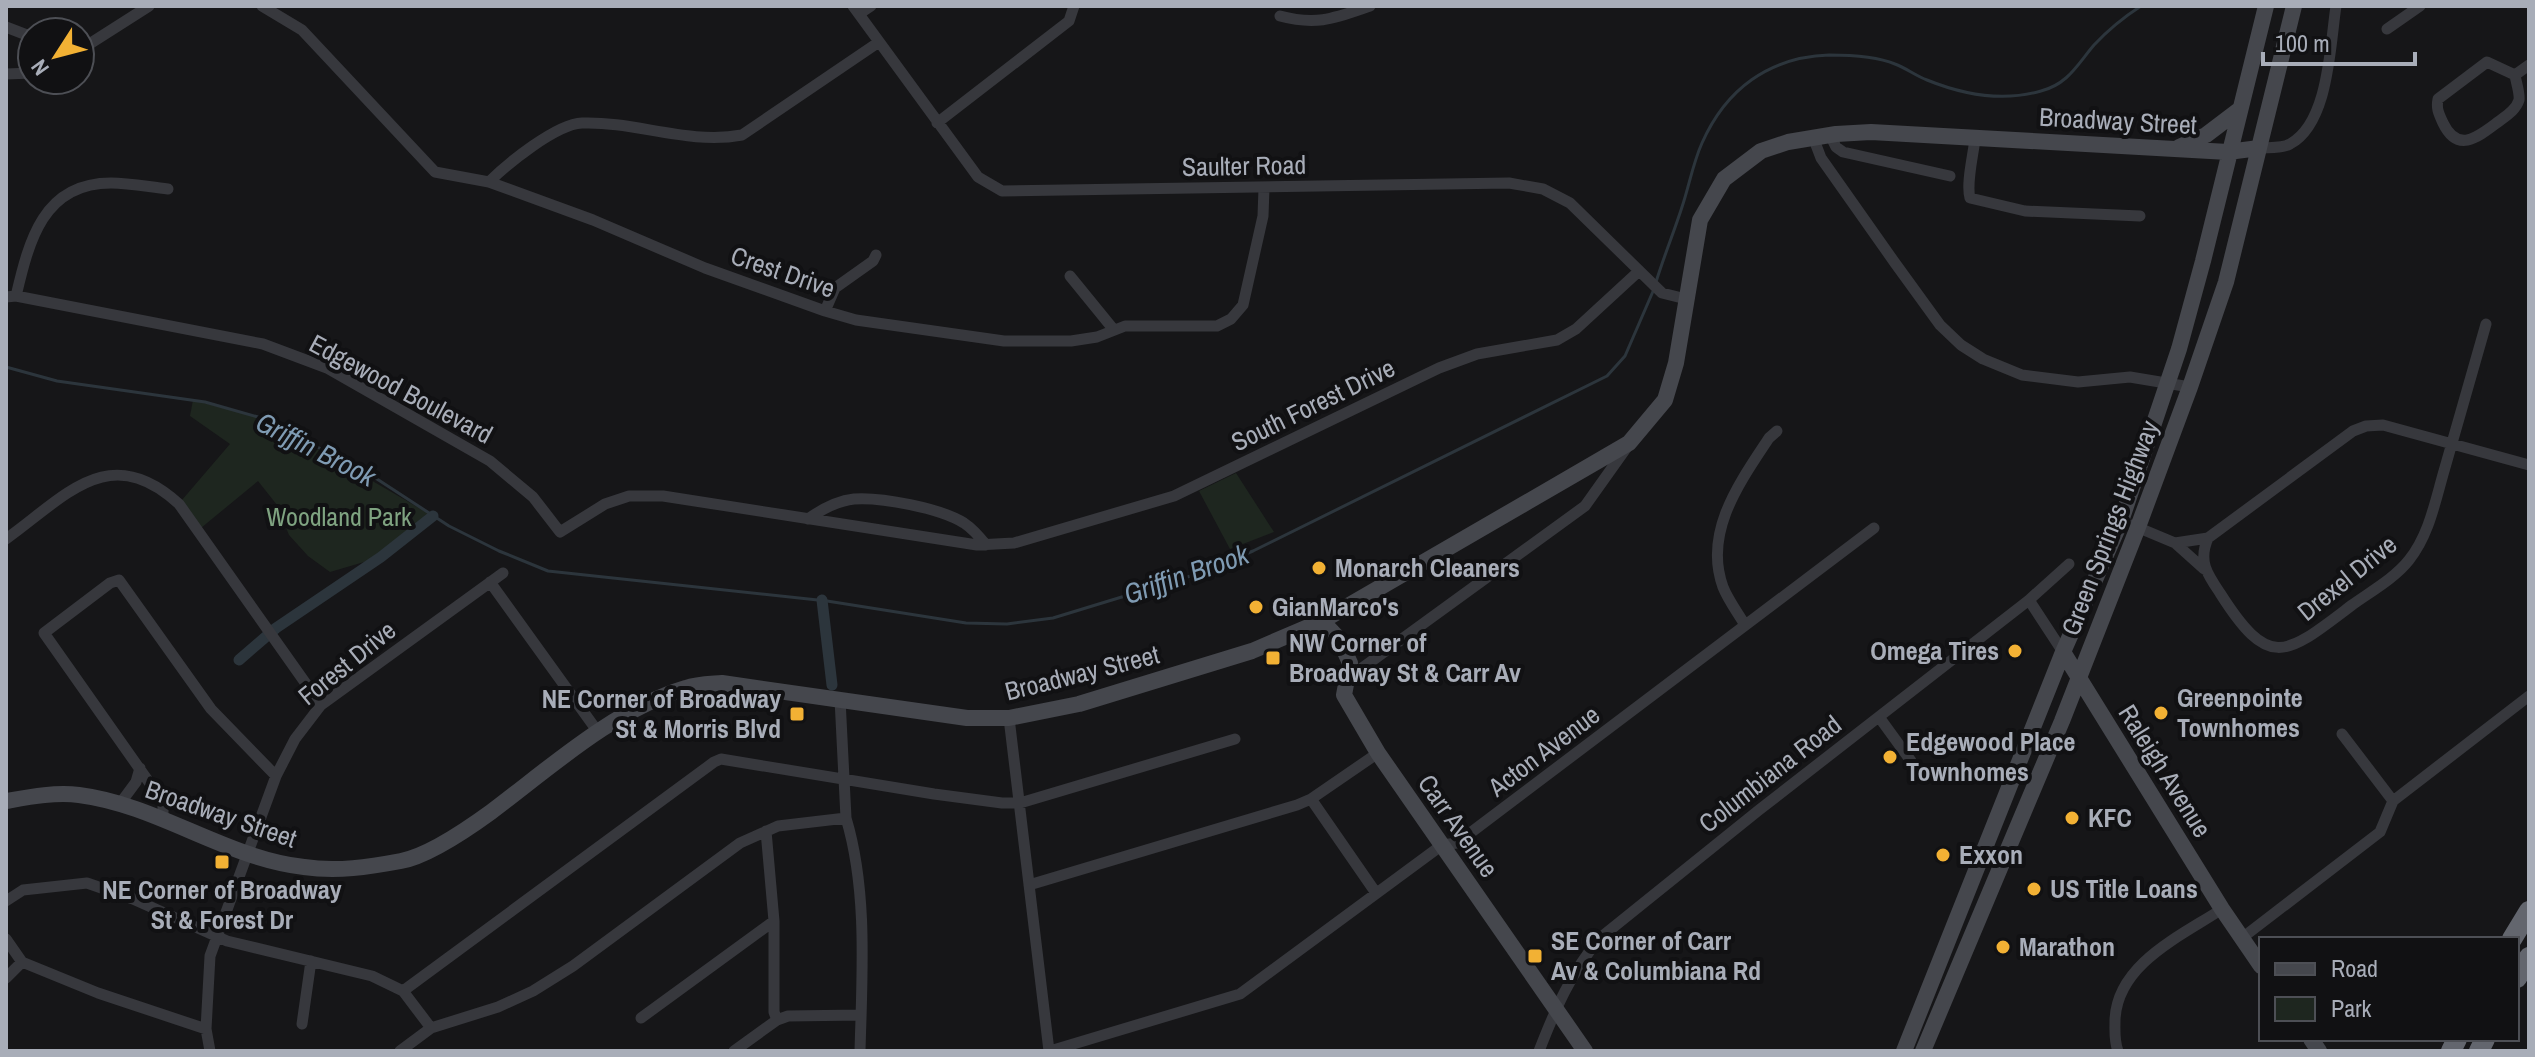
<svg xmlns="http://www.w3.org/2000/svg" width="2535" height="1057" font-family="'Archivo Narrow',sans-serif">
<style>
.green{fill:#1e261f}
.lines{fill:none;stroke-linecap:round;stroke-linejoin:round}
.stream{stroke:#2c353c;stroke-width:3}
.canal{stroke:#2c353c;stroke-width:11}
.street{stroke:#37383d;stroke-width:11}
.secondary{stroke:#45474d;stroke-width:16}
.highway{stroke:#63666e;stroke-width:20}
.poi-dot{fill:#f2b134;stroke:#111113;stroke-width:3}
.labels{text-anchor:middle;stroke-width:8;stroke-linejoin:round;paint-order:stroke}
.street-label{font-size:26px;fill:#a8adb8;stroke:#111113}
.park-label{font-size:26px;fill:#7fa381;stroke:#111113}
.poi-label{font-size:26px;font-weight:bold;fill:#a8adb8;stroke:#111113;text-anchor:start}
.water-label{font-size:28px;font-style:italic;fill:#7f9bb3;stroke:#111113}
</style>
<rect width="100%" height="100%" fill="#161618"/>
<path class="green" d="M193 400 265 419 433 516 381 557 330 572 308 556 289 535 277 505 258 481 201 528 182 500 230 444 190 416Z
M1236 473 1274 532 1230 549 1199 491Z"/>
<g class="lines">
<path class="stream" d="M1656 282C1664 256 1674 232 1682 207 1689 186 1693 163 1702 143 1726 89 1769 57 1829 55 1849 55 1876 56 1895 64 1906 68 1916 76 1927 80 1964 95 2003 102 2041 91 2068 84 2077 65 2094 45 2108 30 2124 17 2141 6
M6 367 57 381 205 402 265 419 377 479 449 526 499 551 548 571 827 601 966 623 1007 624 1053 618 1197 574 1253 551 1607 376 1625 356 1654 289"/>
<path class="canal" d="M822 600 832 685
M239 660 276 628 381 557 433 516"/>
<path class="street" d="M262 6 302 30 435 172 489 182 593 220 705 268 825 311 856 320 1004 341H1071L1097 337 1125 326H1217L1231 319 1243 305 1263 216 1264 188
M853 6 978 177 1002 191 1509 183 1543 189 1570 203 1662 293 1686 299
M859 14 871 6
M1280 16C1317 26 1335 18 1370 6
M6 27 32 37
M2387 29 2420 6
M80 50 149 6
M2487 62 2515 75C2516 82 2520 93 2519 100 2516 110 2506 116 2498 122 2478 137 2458 154 2443 123 2439 114 2436 109 2438 99Z
M6 74 32 73
M2515 75 2529 65
M937 123 1069 21 1074 6
M1830 135 1836 147 1843 152 1950 176
M1813 137 1821 158 1895 263 1940 325 1961 345 1983 359 2022 375 2078 382 2130 377 2190 387
M1975 139C1973 156 1966 184 1970 198L2025 211 2140 216
M2259 148C2268 147 2282 149 2290 144 2329 123 2330 45 2336 6
M489 182C507 164 556 124 582 123 635 121 688 145 742 135L879 42
M1070 276 1114 330
M16 296C29 241 43 183 111 183 130 183 149 187 168 189
M6 297 16 296 263 344 327 368 490 461 533 497 560 532 605 504 629 496H663L977 545 1014 543 1174 496 1439 368 1477 354 1557 340 1576 329 1639 271
M825 311 835 288 873 261 876 255
M2486 324C2472 373 2458 422 2444 471 2435 502 2429 535 2409 560 2395 578 2370 592 2352 605 2286 655 2270 672 2220 593 2207 574 2198 561 2208 538L2353 431 2366 426 2383 425 2529 465
M808 519C822 509 836 501 854 499 881 497 940 508 964 523 973 529 979 536 986 545
M2132 525 2175 543 2208 538
M6 539C66 496 109 440 179 504L321 705
M2175 543 2204 569
M490 582 598 732
M2029 600 2063 652
M1745 625C1738 613 1728 600 1723 587 1703 532 1740 482 1769 438L1777 431
M1347 679 1585 506 1627 447
M840 699 846 818C868 891 862 976 860 1051
M1879 717 1911 761
M1009 718 1049 1051
M1311 799 1376 893
M2393 801 2529 696
M119 805 136 782 140 768
M163 820V802L44 633 110 583 119 580 211 709 276 776
M766 831 774 921V1012L777 1020
M1029 885 1297 805 1311 799 1378 753
M6 901 23 890 87 883 133 899 227 941 372 976 403 991 431 1028
M2242 938 2380 832 2393 801 2342 734
M6 939 22 962 98 993 206 1029
M6 978 22 962
M403 991 714 762 721 759 934 794 1002 803H1020L1235 739
M641 1018 774 921
M302 1024 311 961
M210 1051 206 1029 210 956 276 776 295 739 321 705 503 573
M400 1051 431 1028 498 1007 533 991 573 966 740 843 778 826 846 818
M734 1051 777 1020 788 1016 861 1015
M1050 1051 1240 994 1442 845 1457 843 1874 528
M1539 1051C1555 1010 1571 972 1600 938L1759 810 2029 600 2069 564
M2118 1051C2114 1041 2115 1031 2115 1020 2117 964 2181 936 2222 909"/>
<path class="secondary" d="M2179 147 2206 135 2239 110
M1322 621 1339 639 1350 663 1344 695 1378 753 1585 1051
M2063 652 2222 909 2261 966
M6 801C29 797 55 792 79 795 158 805 225 858 304 867 337 872 369 867 401 861 428 856 469 828 491 812 551 767 613 710 686 688 697 684 710 684 722 683L967 718H1009L1079 704 1252 651 1322 621 1629 443 1665 400 1676 363 1700 220 1724 179 1761 151 1788 142 1836 134 1871 132 2228 152 2259 148
M2311 1039 2319 1051
M1904 1051 2063 652 2121 521 2179 349 2203 261 2266 6
M1923 1051 2062 721 2138 527 2190 387 2226 282 2294 6"/>
<path class="highway" d="M2512 939 2529 911
M2517 978 2529 957
M2451 1051 2457 1039
M2479 1051 2485 1039"/>
</g>
<g class="poi-dot">
<circle cx="1319" cy="568" r="8"/>
<circle cx="1256" cy="607" r="8"/>
<circle cx="2015" cy="651" r="8"/>
<rect x="1265" y="650" width="16" height="16" rx="4"/>
<circle cx="2161" cy="713" r="8"/>
<rect x="789" y="706" width="16" height="16" rx="4"/>
<circle cx="1890" cy="757" r="8"/>
<circle cx="2072" cy="818" r="8"/>
<circle cx="1943" cy="855" r="8"/>
<rect x="214" y="854" width="16" height="16" rx="4"/>
<circle cx="2034" cy="889" r="8"/>
<circle cx="2003" cy="947" r="8"/>
<rect x="1527" y="948" width="16" height="16" rx="4"/>
</g>
<g class="labels">
<g class="street-label">
<text transform="translate(2118 121) rotate(3)" y="9">Broadway Street</text>
<text transform="translate(1244 166) rotate(-1)" y="9">Saulter Road</text>
<text transform="translate(783 272) rotate(19)" y="9">Crest Drive</text>
<text transform="translate(401 389) rotate(28)" y="9">Edgewood Boulevard</text>
<text transform="translate(1313 405) rotate(-26)" y="9">South Forest Drive</text>
<text transform="translate(2110 528) rotate(-69)" y="9">Green Springs Highway</text>
<text transform="translate(2347 578) rotate(-39)" y="9">Drexel Drive</text>
<text transform="translate(347 663) rotate(-39)" y="9">Forest Drive</text>
<text transform="translate(1082 673) rotate(-14)" y="9">Broadway Street</text>
<text transform="translate(1544 751) rotate(-37)" y="9">Acton Avenue</text>
<text transform="translate(2165 771) rotate(58)" y="9">Raleigh Avenue</text>
<text transform="translate(1770 774) rotate(-38)" y="9">Columbiana Road</text>
<text transform="translate(221 814) rotate(19)" y="9">Broadway Street</text>
<text transform="translate(1458 826) rotate(55)" y="9">Carr Avenue</text>
</g>
<g class="park-label">
<text x="339" y="526">Woodland Park</text>
</g>
<g class="poi-label">
<text x="1335" y="577">Monarch Cleaners</text>
<text x="1272" y="616">GianMarco's</text>
<text x="1289" y="652">NW Corner of<tspan x="1289" dy="30">Broadway St &amp; Carr Av</tspan></text>
<text x="1999" y="660" text-anchor="end">Omega Tires</text>
<text x="2177" y="707">Greenpointe<tspan x="2177" dy="30">Townhomes</tspan></text>
<text x="781" y="708" text-anchor="end">NE Corner of Broadway<tspan x="781" dy="30">St &amp; Morris Blvd</tspan></text>
<text x="1906" y="751">Edgewood Place<tspan x="1906" dy="30">Townhomes</tspan></text>
<text x="2088" y="827">KFC</text>
<text x="1959" y="864">Exxon</text>
<text x="2050" y="898">US Title Loans</text>
<text x="222" y="899" text-anchor="middle">NE Corner of Broadway<tspan x="222" dy="30">St &amp; Forest Dr</tspan></text>
<text x="1551" y="950">SE Corner of Carr<tspan x="1551" dy="30">Av &amp; Columbiana Rd</tspan></text>
<text x="2019" y="956">Marathon</text>
</g>
<g class="water-label">
<text transform="translate(316 449) rotate(27)" y="10">Griffin Brook</text>
<text transform="translate(1186 574) rotate(-19)" y="10">Griffin Brook</text>
</g>
</g>
<rect width="2535" height="1057" fill="none" stroke="#a8adb8" stroke-width="16"/>
<rect x="2259" y="937" width="260" height="104" fill="#111113" stroke="#4d4f55" stroke-width="2"/>
<rect x="2275" y="963" width="40" height="12" fill="#45474d" stroke="#4d4f55" stroke-width="2"/>
<text x="2331" y="977" font-size="24" fill="#a8adb8">Road</text>
<rect x="2275" y="997" width="40" height="24" fill="#1e261f" stroke="#4d4f55" stroke-width="2"/>
<text x="2331" y="1017" font-size="24" fill="#a8adb8">Park</text>
<g transform="translate(56 56) rotate(234)"><circle r="38" fill="#111113" stroke="#4d4f55" stroke-width="2"/>
<path d="M0-6L14 30L0 20L-14 30Z" fill="#f2b134"/>
<text y="-12" font-size="22" font-weight="bold" text-anchor="middle" fill="#a8adb8">N</text>
</g>
<path d="M2263 52v12h152v-12" fill="none" stroke="#a8adb8" stroke-width="4"/>
<text x="2275" y="52" font-size="24" fill="#a8adb8" stroke="#111113" stroke-width="6" paint-order="stroke">100 m</text>
</svg>
